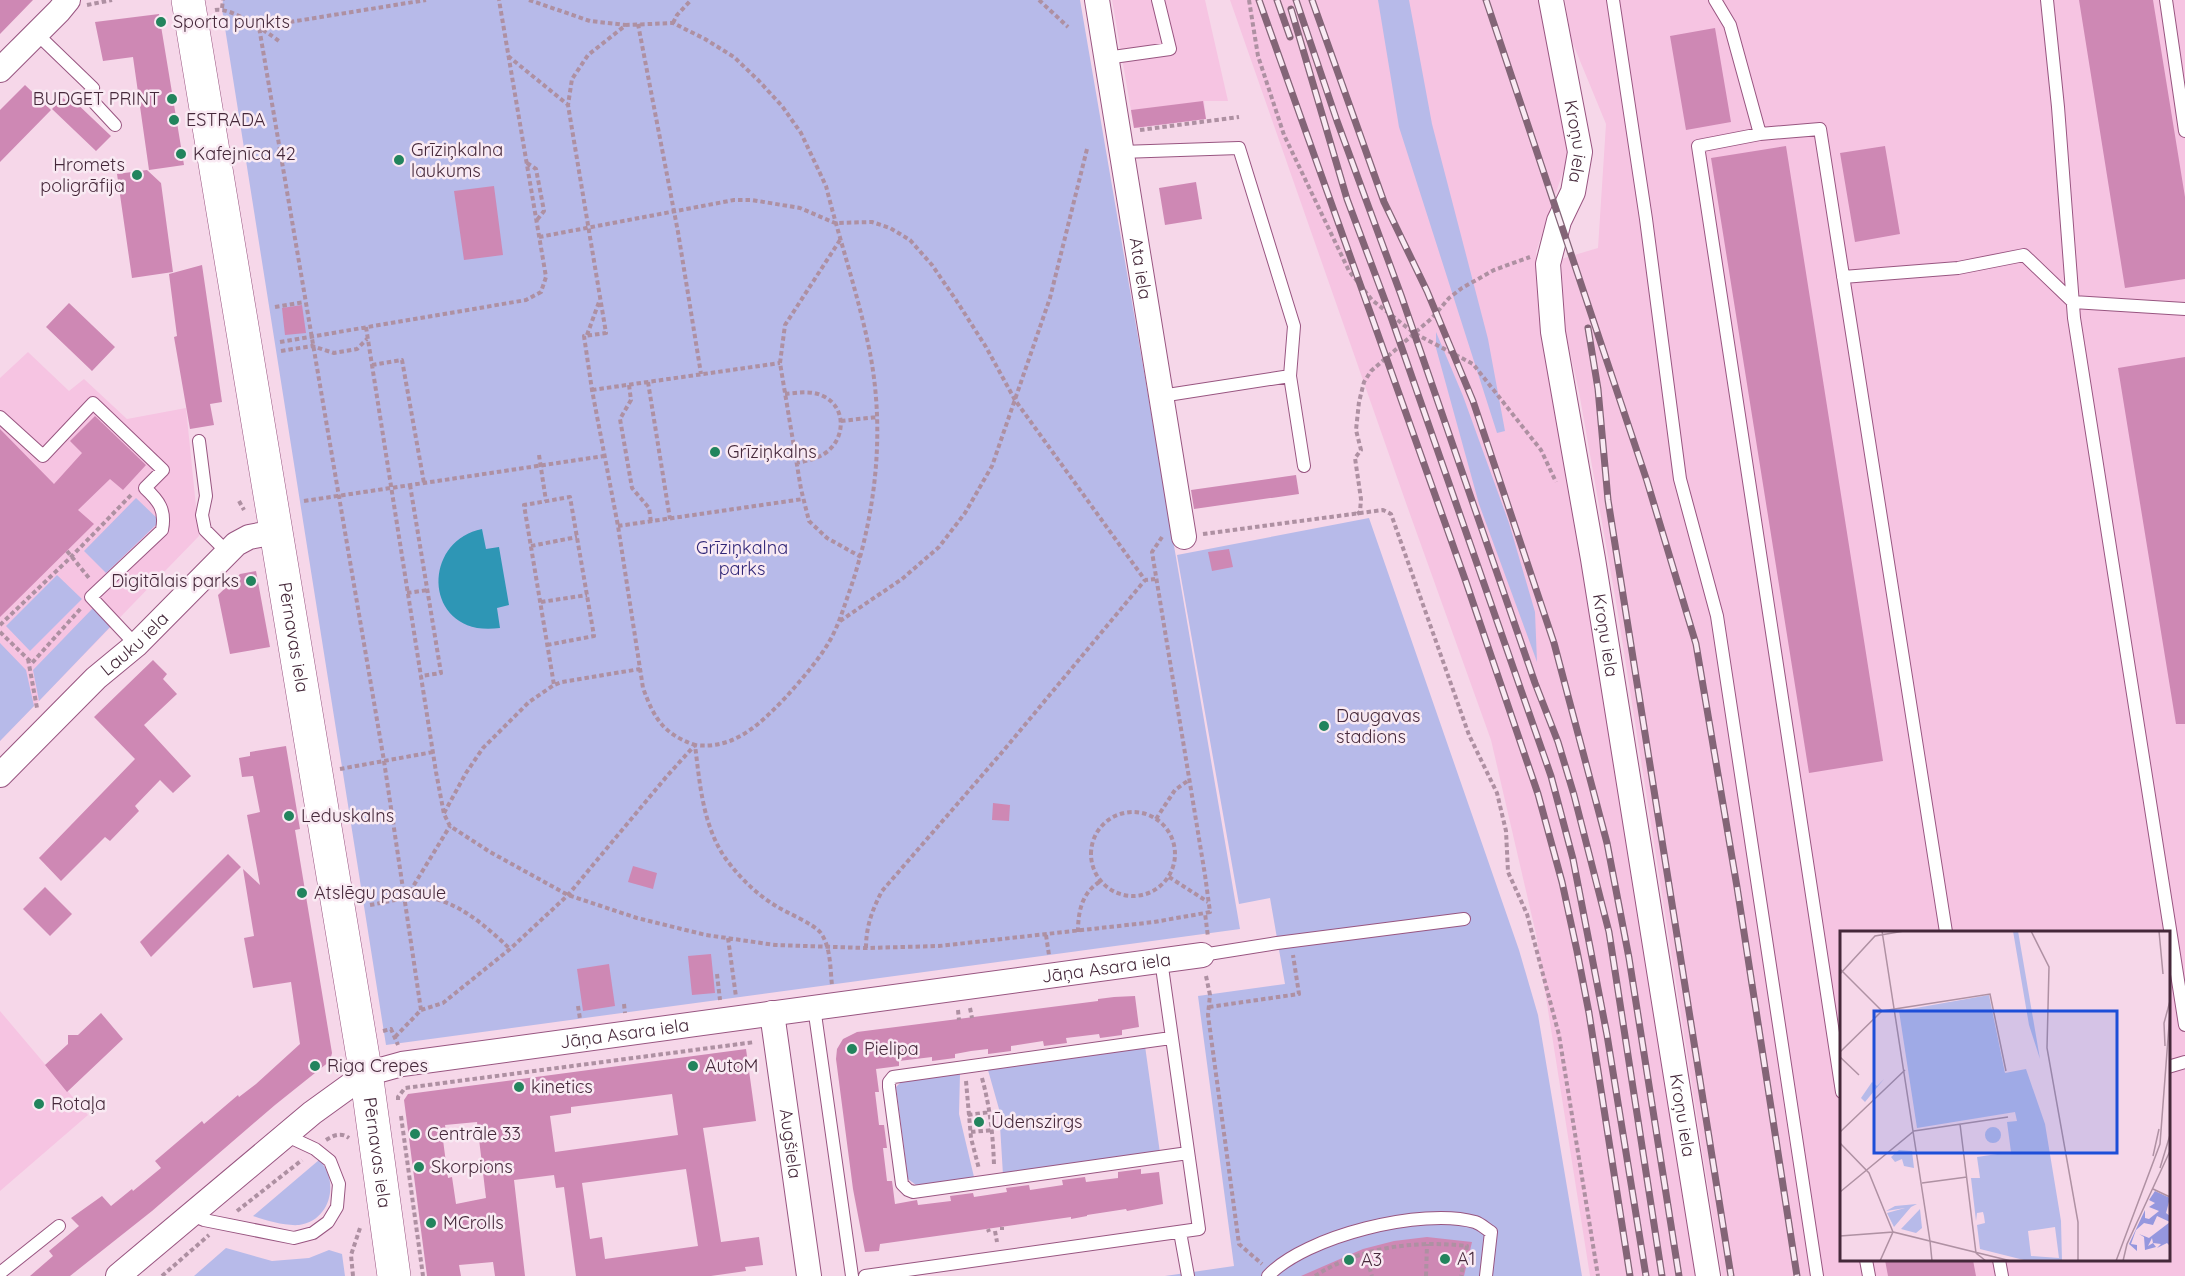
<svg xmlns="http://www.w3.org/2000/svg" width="2185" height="1276" font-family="Quicksand,sans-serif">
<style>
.built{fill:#f6c4e2;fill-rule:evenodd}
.green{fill:#b7bae9}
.water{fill:#2e96b5}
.building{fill:#ce88b4;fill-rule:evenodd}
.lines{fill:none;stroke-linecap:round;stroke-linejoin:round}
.service-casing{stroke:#985580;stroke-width:14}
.minor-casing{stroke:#985580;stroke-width:26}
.primary-casing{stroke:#985580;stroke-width:34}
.path{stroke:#ae90a2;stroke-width:4;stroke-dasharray:4.5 3;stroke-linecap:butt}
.service{stroke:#fff;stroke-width:12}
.minor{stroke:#fff;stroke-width:24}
.primary{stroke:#fff;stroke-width:33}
.rail-casing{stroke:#836577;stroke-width:7}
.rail{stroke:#f9eaf3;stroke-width:4.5;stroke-dasharray:14;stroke-linecap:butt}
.poi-dot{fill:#22845d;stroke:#f9eaf3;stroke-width:2}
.labels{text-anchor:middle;stroke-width:5;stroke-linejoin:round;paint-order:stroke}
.poi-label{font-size:18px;fill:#45283a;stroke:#f9eaf3;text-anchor:start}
.street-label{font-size:18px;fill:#45283a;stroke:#f9eaf3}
.park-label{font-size:18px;fill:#302677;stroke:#f9eaf3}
.inset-road{fill:none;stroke:#af91a3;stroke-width:1.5}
.view{fill:#1d4ed8;fill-opacity:0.15;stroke:#1d4ed8;stroke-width:3}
.inset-edge{fill:none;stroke:#45283a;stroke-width:3}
</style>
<rect width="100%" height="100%" fill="#f6d7e9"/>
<path class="built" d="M1112 0H1205L1228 101H1204L1206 119 1134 128Z
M1230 0H1545L1570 151 1536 252 1544 335 1628 817 1697 1276H1590L1536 934 1491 740 1406 503Z
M1565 0H2185V1276H1722L1617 608 1579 392 1565 330 1561 259 1598 248 1606 124 1571 39ZM1842 932H2168V1260H1842Z
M28 352 69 391 84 379 127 419 186 408 199 536 0 741V378Z
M0 1011 88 1115 0 1191Z"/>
<path class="green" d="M223 0H1080L1240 929 386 1045 222 9Z
M1378 0H1409L1432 124 1488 339 1505 431 1497 433 1399 127Z
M1436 332 1463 396 1509 523 1535 612 1537 662 1479 504 1436 348Z
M136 498 160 521 106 573 84 551Z
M1369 518 1519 950 1538 1015 1582 1276H1165L1234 1266 1198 996 1285 984 1270 898 1239 904 1177 555Z
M57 575 82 599 30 651 6 626Z
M93 608 111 626 39 701 33 670Z
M0 643 26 670 34 706 0 741Z
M1145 1046 1160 1153 1003 1175 999 1109 988 1070Z
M960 1074 959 1114 974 1177 916 1185 908 1179 896 1087 901 1082Z
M319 1160C340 1180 331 1221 299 1225 285 1226 267 1221 253 1216Z
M226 1248 272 1261 309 1258 329 1250 342 1254 345 1276H194Z"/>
<path class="water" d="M482 529 486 549 499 547 509 605 497 608 500 628C492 629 484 629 477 628 423 617 427 540 482 529Z"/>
<path class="building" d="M0 0H33L0 34Z
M2079 0H2153L2185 197V279L2125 288Z
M159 14 184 165 149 170 133 57 103 61 95 22Z
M1715 28 1731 122 1686 130 1670 36Z
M25 85 51 110 0 162V110Z
M63 98 69 103 72 99 111 136 96 151 52 109Z
M1203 101 1206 119 1134 128 1131 110Z
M1786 146 1883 761 1809 773 1711 158Z
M1885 146 1900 234 1855 242 1840 153Z
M147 170 161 183 173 272 132 278 117 174Z
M1196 182 1202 219 1165 225 1159 188Z
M494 186 503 255 464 260 454 191Z
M202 265 222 402 210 404 214 425 190 429 174 337 177 336 169 274Z
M69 303 115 347 92 371 46 327Z
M302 305 306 333 285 335 282 308Z
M2185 357V724H2176L2118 368Z
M95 416 146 465 123 490 110 479 78 510 94 524 0 617V429L54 484 82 453 70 441Z
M1296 475 1299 494 1194 509 1191 490Z
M1229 549 1233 567 1212 571 1208 552Z
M256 571 270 647 230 654 218 595 240 574Z
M153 660 167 674 163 679 177 694 144 725 191 776 173 793 160 780 135 806 139 811 110 841 105 837 61 881 39 858 135 759 94 717Z
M286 746 300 829 295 830 332 1053 330 1061 275 1105 152 1211 70 1276H30L53 1256 49 1251 79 1226 71 1218 102 1196 111 1206 132 1189 133 1191 161 1168 155 1161 202 1121 204 1124 238 1095 239 1097 256 1084 300 1044 291 982 253 988 244 938 254 936 243 869 260 885 247 815 260 812 253 776 242 777 239 758 250 756V752Z
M993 803 1010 805 1009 821 992 820Z
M228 854 241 867 151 957 140 942Z
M633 866 657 873 653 889 628 882Z
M45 887 72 914 50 936 23 909Z
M711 954 715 993 692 995 688 956Z
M609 964 615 1006 583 1011 577 969Z
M1135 996 1139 1027 1122 1030V1035L1100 1038 1099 1034 1066 1038 1067 1043 1044 1046 1043 1041 1011 1046V1051L988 1054V1049L971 1051 955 1054V1058L932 1061V1057L899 1061V1066L876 1069 879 1092H875L879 1125H884L887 1148H883L887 1181H892L895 1204 917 1200 918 1205 951 1201 950 1196 973 1193 974 1197 1007 1192 1006 1188 1029 1185 1030 1190 1063 1185 1062 1180 1085 1177 1086 1182 1118 1178V1172L1141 1169V1174L1159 1172 1163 1204 1127 1211 1126 1209 1087 1215V1216L1071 1219V1217L880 1244 879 1251 865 1252 853 1189 836 1059 837 1049 843 1039 857 1032 1098 1001V999L1114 997Z
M101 1013 123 1039 67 1092 45 1065 68 1044V1035H78Z
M746 1049 756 1121 703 1128 721 1242 759 1237 763 1265 745 1267 746 1271 711 1276H576L564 1187 556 1188 554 1175 514 1180 525 1276H495L493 1262 459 1265 461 1276H427L404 1100 408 1094ZM672 1094 678 1135 555 1152 550 1116 571 1113V1107ZM477 1122 486 1198 456 1204 452 1177 448 1178 443 1140 447 1139 445 1125ZM686 1169 698 1246 605 1259 602 1237 590 1239 582 1183Z
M1427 1237 1472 1242 1464 1276H1301L1363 1249 1394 1241Z
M1885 1260H1973L1976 1276H1888Z"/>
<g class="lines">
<defs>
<path id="service" d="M1613 0 1646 219 1680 479 1717 616 1817 1276
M1715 0 1730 25 1760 134 1698 146 1842 1092
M2047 0 2058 107 2074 318 2185 1025
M2166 0 2185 131
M37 34 93 88 88 96 115 125
M1106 58 1170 49 1158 0
M1760 134 1820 129 1946 932
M1121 152 1239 148 1294 326 1290 376
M1843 277 1958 268 2024 255 2073 302 2185 309
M1161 396 1290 376 1304 466
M0 417 43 456 93 403 163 470 145 488C159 501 166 510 162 530L91 597 136 645
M199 441 206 496 202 515 205 530 227 552
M1202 955 1277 943 1464 919
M814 1007 852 1276
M1171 1038 893 1077 889 1082V1087L902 1184 908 1190 913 1192 1188 1153
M2168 1067 2185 1062
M192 1215 204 1220 294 1238 313 1233 328 1222 337 1207 339 1184 330 1161 315 1149 285 1135
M1180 1232 1188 1276
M1866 1260 1869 1276
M1999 1260 2002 1276
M0 1273 59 1226
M865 1276 1199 1229 1161 960
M1268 1276C1305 1236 1423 1207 1475 1222 1481 1224 1486 1229 1491 1232L1486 1276"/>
<g id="minor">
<path id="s1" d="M1097 0 1184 537"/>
<path id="s2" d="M1551 0 1580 152 1573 192 1559 221 1548 264 1553 332 1593 559 1708 1276"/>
<path d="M0 70 59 11 68 0"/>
<path id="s3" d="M0 775 96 678 136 645 236 544 249 537 276 532"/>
<path id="s4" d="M772 1013 809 1276"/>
<path id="s5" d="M118 1276 312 1113 366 1074 402 1064 1202 955"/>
</g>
<g id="primary">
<path id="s6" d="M188 0 368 1087 394 1276"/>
</g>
</defs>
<use href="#service" class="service-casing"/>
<use href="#minor" class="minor-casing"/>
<use href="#primary" class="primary-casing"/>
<path class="path" d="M529 0 590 21 626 25
M1039 0 1068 27
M1249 0 1258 56 1284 135 1349 271 1372 300 1414 333 1473 364 1541 450 1556 482
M87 5 112 0
M222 8 223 0
M215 10C232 7 265 31 279 41
M673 23 677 15 691 0
M638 24 678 232 701 374
M508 56 567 104
M1140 130 1239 117
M527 163 536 169 544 211 537 220
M539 237 734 200H752L800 208 835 223 872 222 890 228 910 240 932 265 956 300 986 347 1015 400 1145 580 1155 579
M840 240 785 325 780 363 801 489 809 521 827 538 861 557
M275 307 304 302
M366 327 436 772 444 814 450 826 490 852 568 895 637 918 706 935 775 945 866 948 939 946 1154 922 1205 913
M587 335 599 302
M280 342 526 300 541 292 546 277 499 0
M281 351 312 346 334 353 357 349 367 339
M372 365 402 360 424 483
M648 382 670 519
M629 385 631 400 620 419 632 488 649 508 651 522
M592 390 780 363
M785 394C798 393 811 390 823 396 847 407 846 440 824 454 816 459 806 461 797 463
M841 421 877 417
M539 455 546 501
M410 485 441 673 421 676
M239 501 244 510
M304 501 604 456
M1357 514 1360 512 1361 499 1355 458 1361 450 1356 430 1359 402 1364 382 1371 371 1432 318 1449 298 1462 288 1494 270 1530 257
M618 526 803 499
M1203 534 1383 510 1391 514 1469 735 1497 793 1506 831 1508 872 1527 914 1559 1035 1598 1276
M1162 537 1152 552 1205 875 1210 912 1205 913 1208 937
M531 546 577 537
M67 551 89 578
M407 593 428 590
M541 602 587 595
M840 621 902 579 939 547 965 513 992 466 1050 298 1087 149
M0 625 71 557 133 493
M0 632 32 663 82 607
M547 645 594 636 570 497 524 505 554 685
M28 659 37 708
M340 769 433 752
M1091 854a42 42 0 1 1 84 0a42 42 0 1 1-84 0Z
M444 813 466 773 483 748 529 702 554 685 562 682 640 669
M1156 819 1175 790 1189 780
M1169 877 1208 902
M406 898 450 826
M370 905C387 902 405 897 422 897 456 899 487 927 510 949
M1078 932C1078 911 1082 892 1101 881
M1046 935 1049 955
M728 938 736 997
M866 948C866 927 872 910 882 891L1004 750 1145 580
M717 974 720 1000
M1206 976 1210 995 1208 1015 1239 1244 1262 1264
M624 1004 625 1013
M578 1006 580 1019
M1209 1007 1299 994 1293 955
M970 1008 972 1018
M421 1010 384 761 259 27 426 0
M958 1010 959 1020
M383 1031 391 1029 398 1045
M395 1037 421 1010 443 1003 510 949 568 895 667 776 695 745C735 750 761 723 787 696 801 680 818 661 829 642 839 625 844 606 851 587 876 512 885 431 870 353 859 297 840 242 826 186L801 133 782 106 759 81 734 57 705 39 673 23 626 25 588 55 572 79 568 105 606 333 584 336 592 390 618 526 643 688C654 718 663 734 695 745 700 785 703 830 729 863 742 880 758 895 776 906 787 913 812 923 820 932 831 946 830 968 832 985
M982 1078C990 1107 993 1135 994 1165
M966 1081 971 1138 979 1169
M398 1100V1097L405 1088 755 1042
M968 1115 990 1112
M401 1116 423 1276
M971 1132 993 1130
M326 1140C334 1135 341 1132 349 1138
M237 1211 302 1160
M1002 1227V1230
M988 1229 989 1232
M995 1231 997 1242
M1365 1253 1372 1276
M162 1276 209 1235
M353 1276 351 1255 360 1228
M1315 1276C1360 1247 1415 1240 1467 1246L1461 1276
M1426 1276 1427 1244"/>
<use href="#service" class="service"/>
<use href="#minor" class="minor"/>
<use href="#primary" class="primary"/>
<defs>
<path id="rail" d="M1259 0 1466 582 1538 794 1562 882 1577 951 1589 1013 1630 1276
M1277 0 1290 37
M1296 0 1337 121 1401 295 1535 683 1558 742 1574 795 1609 932 1662 1276
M1312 0 1384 202 1427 291 1473 401 1554 643 1607 843 1629 958 1679 1276
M1486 0 1647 481 1696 644 1737 887 1797 1276
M1291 9 1347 199 1390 314 1551 776 1573 859 1607 1035 1646 1276
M1588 328 1598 389 1608 500 1731 1276"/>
</defs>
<use href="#rail" class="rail-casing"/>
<use href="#rail" class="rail"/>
</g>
<g class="poi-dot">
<circle cx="161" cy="22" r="6"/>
<circle cx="172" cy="99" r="6"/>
<circle cx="174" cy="120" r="6"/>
<circle cx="181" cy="154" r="6"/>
<circle cx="399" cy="160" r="6"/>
<circle cx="137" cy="175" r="6"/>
<circle cx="715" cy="452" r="6"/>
<circle cx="251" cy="581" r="6"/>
<circle cx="1324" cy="726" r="6"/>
<circle cx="289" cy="816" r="6"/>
<circle cx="302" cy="893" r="6"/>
<circle cx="852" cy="1049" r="6"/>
<circle cx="315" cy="1066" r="6"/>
<circle cx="693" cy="1066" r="6"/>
<circle cx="519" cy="1087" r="6"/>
<circle cx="39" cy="1104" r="6"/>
<circle cx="979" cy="1122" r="6"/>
<circle cx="415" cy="1134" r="6"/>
<circle cx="419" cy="1167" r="6"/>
<circle cx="431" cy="1223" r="6"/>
<circle cx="1445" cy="1259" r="6"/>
<circle cx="1349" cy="1260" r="6"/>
</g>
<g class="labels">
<g class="poi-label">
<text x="173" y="28">Sporta punkts</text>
<text x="160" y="105" text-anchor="end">BUDGET PRINT</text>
<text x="186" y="126">ESTRADA</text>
<text x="411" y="156">Grīziņkalna<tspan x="411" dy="21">laukums</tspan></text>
<text x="193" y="160">Kafejnīca 42</text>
<text x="125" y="171" text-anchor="end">Hromets<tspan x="125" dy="21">poligrāfija</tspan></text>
<text x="727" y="458">Grīziņkalns</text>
<text x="239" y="587" text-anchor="end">Digitālais parks</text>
<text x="1336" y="722">Daugavas<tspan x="1336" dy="21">stadions</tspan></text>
<text x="301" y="822">Leduskalns</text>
<text x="314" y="899">Atslēgu pasaule</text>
<text x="864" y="1055">Pielipa</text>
<text x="327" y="1072">Riga Crepes</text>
<text x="705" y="1072">AutoM</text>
<text x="531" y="1093">kinetics</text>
<text x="51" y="1110">Rotaļa</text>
<text x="991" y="1128">Ūdenszirgs</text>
<text x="427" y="1140">Centrāle 33</text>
<text x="431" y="1173">Skorpions</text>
<text x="443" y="1229">MCrolls</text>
<text x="1457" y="1265">A1</text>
<text x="1361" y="1266">A3</text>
</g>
<g class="street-label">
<text dy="6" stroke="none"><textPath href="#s2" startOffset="144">Kroņu iela</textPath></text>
<text dy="6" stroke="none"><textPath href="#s1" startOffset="272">Ata iela</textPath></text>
<text dy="6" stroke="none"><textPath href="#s2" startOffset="648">Kroņu iela</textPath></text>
<text dy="6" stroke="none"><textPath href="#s6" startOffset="646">Pērnavas iela</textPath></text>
<text dy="6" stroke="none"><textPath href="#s3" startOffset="188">Lauku iela</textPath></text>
<text dy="6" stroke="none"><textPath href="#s5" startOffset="1068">Jāņa Asara iela</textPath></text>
<text dy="6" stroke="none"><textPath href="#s5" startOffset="582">Jāņa Asara iela</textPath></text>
<text dy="6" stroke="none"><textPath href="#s2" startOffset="1134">Kroņu iela</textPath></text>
<text dy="6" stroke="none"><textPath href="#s4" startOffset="132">Augšiela</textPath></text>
<text dy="6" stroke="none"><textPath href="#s6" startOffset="1168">Pērnavas iela</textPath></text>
</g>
<g class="park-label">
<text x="742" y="554">Grīziņkalna<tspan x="742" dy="21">parks</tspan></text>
</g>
</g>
<g transform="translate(1840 931)">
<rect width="330" height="330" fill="#f6d7e9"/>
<path d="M173 0H178L200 128 189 94ZM149 64 165 142 186 138 205 193 221 290 222 330H188L140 318 137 294 145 292 144 285 143 281 137 282 136 290 131 247H140L137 226 171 221 167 191 177 190 175 181 77 197 59 80ZM215 296 219 327 191 325 188 300ZM44 148 25 171 21 167 32 151 37 155ZM145 204a8 8 0 1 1 16 0a8 8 0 1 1-16 0ZM59 219 72 220 74 237 64 235 62 228 55 231 51 226ZM77 273 71 276 54 296 47 282 65 277 46 280 55 275ZM80 278 82 297 76 302 61 298Z" fill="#b7bae9" fill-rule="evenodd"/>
<path d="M315 260 330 267 326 282 330 285V315L327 312 317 317 321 313 313 312 312 307 308 315 313 312 316 316 305 319 304 306 299 303 309 307 330 291 317 285 313 294 304 292 296 299 291 313 297 314V320L289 313 305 279V287L309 288 319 280 309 276 315 272 309 269Z" fill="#9597de"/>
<path class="inset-road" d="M42 0 90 310M191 0 209 36 207 117 238 291V330M319 0 323 43M0 38 42 80M0 43 35 5 64 0M325 115 324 92 330 70M0 121 42 80 150 63 166 140M0 126 19 144M120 193 136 322 146 330M0 201 65 139M0 212 29 242 53 301 0 305M313 225 319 198M320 237 330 204M82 252 127 246M313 258 330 266M0 261 74 200 168 186M90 310 92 330M40 330 53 301 171 330M276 330 320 213 330 81M283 330 287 313 330 220"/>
<path class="view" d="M34 80H277V222H34Z"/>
<rect width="330" height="330" class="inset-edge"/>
</g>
</svg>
